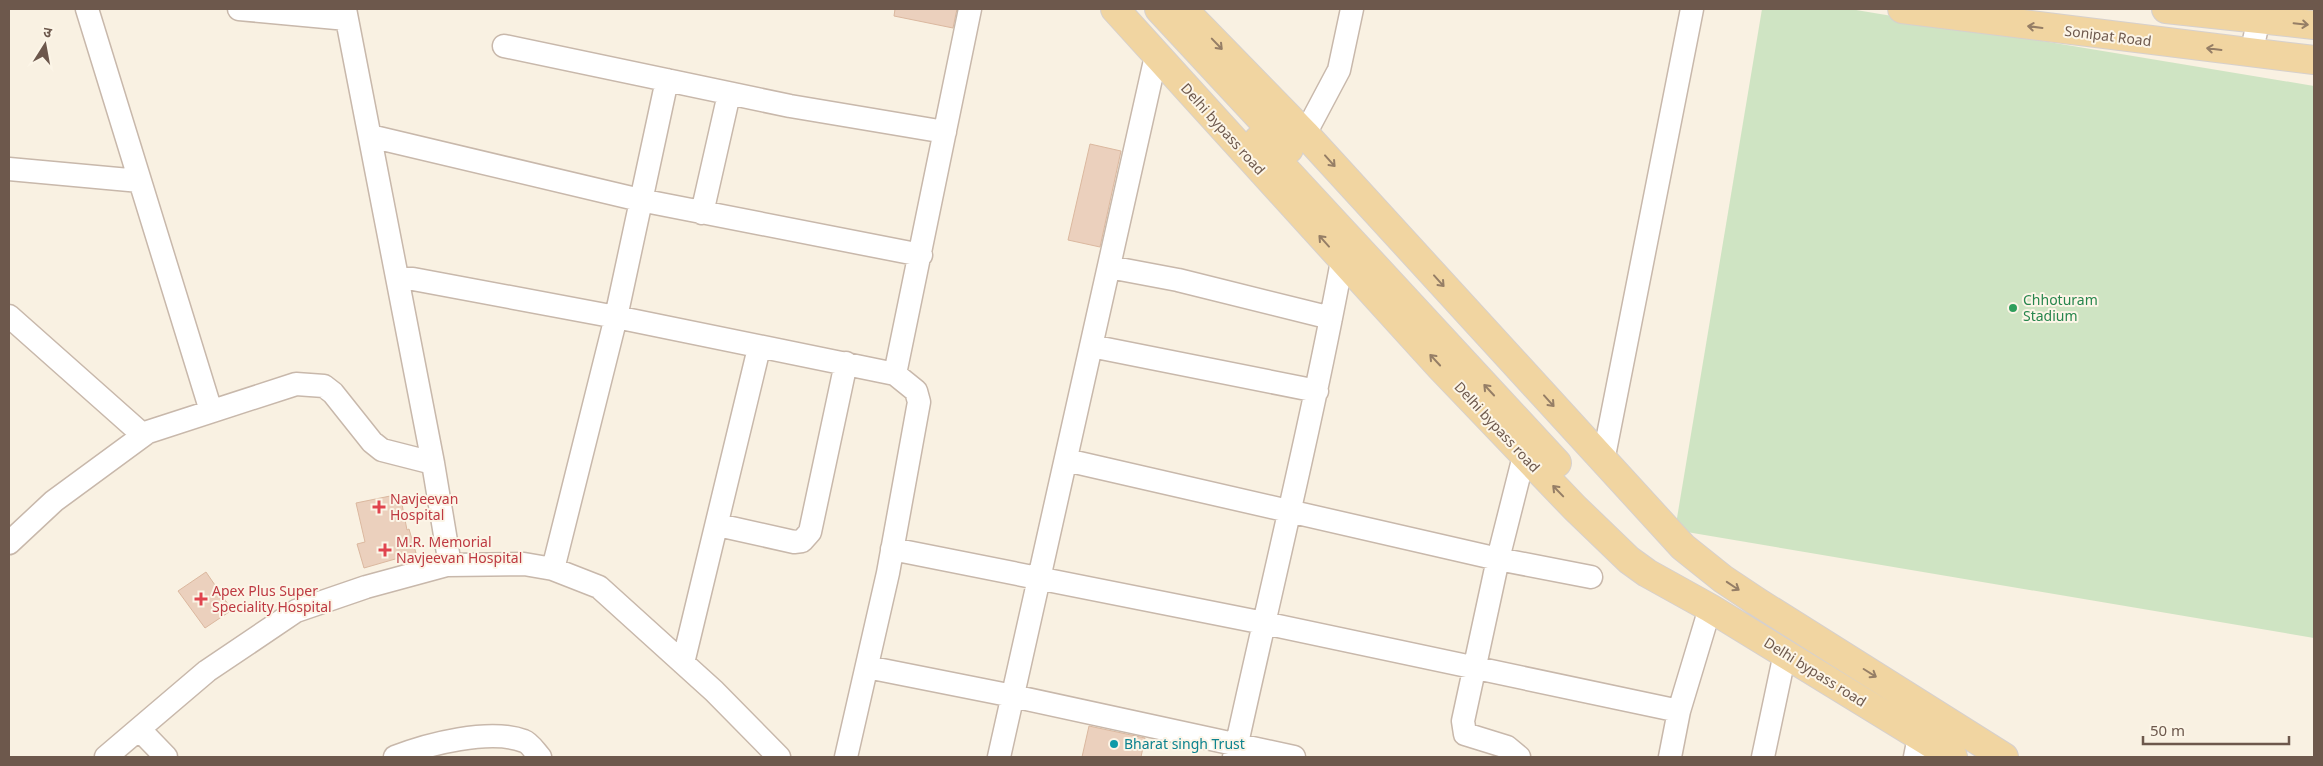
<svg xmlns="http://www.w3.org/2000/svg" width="2323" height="766" font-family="'Noto Sans','Noto Sans Devanagari',sans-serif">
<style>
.green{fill:#cfe4c3}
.building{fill:#ebd0bd;stroke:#dbb89f}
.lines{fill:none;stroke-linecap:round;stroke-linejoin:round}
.minor-casing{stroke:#c8b8ab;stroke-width:25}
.major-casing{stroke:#d6d0cd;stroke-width:30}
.minor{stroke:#fff;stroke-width:22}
.major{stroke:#f1d5a1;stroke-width:28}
.oneway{stroke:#957e66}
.leisure-dot{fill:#2e9e5b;stroke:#fcf5e7;stroke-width:2}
.health-dot{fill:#e0444e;stroke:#fcf5e7;stroke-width:2}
.culture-dot{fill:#0f9aa8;stroke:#fcf5e7;stroke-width:2}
.labels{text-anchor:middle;stroke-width:4;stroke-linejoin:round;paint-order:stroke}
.street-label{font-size:14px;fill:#6d584c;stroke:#fcf5e7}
.leisure-label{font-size:14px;fill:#27864d;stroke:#fcf5e7;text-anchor:start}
.health-label{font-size:14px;fill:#be3a42;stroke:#fcf5e7;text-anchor:start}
.culture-label{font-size:14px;fill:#0d838f;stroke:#fcf5e7;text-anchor:start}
</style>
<rect width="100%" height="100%" fill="#f9f1e2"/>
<path class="green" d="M1762 9H1850L2314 86V638L1675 530Z"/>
<path class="building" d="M895 9H957L953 28 894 16Z
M1090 144 1121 151 1100 247 1068 240Z
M400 494 407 530 409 529 416 553 364 568 357 544 365 542 356 503Z
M206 572 232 610 205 628 178 591Z
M1089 726 1145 738 1141 757H1082Z"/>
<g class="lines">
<defs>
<path id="minor" d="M87 9 211 411
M239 9 347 19
M345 9 433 463 450 565
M504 46 790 106 945 132
M2251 54 2261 9
M1305 134 1339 70 1352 9
M370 136 640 200 921 255
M9 169 140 181
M702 213 729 94
M1109 267 1178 280 1331 318
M398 279H413L616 317 895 374 916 391 919 402 888 573 846 757
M9 316 143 435
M1091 346 1317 391
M895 374 970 9
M1066 460 1498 559 1591 577
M1603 461 1692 9
M718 525 794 542 802 541 810 532 846 363
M9 543 54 501 148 432 296 384 324 386 333 393 372 442 382 450 433 463
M892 549 1264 623 1679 711
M553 569 616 317 667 80
M683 663 759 348
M867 667 1013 696 1294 757
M139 729 166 757
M106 757 207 671 296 611 366 587 447 565 524 564 553 569 599 587 714 691 779 757
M395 757C428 744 490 728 524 741 530 743 536 753 540 757
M999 757 1156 56
M1234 757C1270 592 1311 427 1342 261
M1519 757 1507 747 1465 734 1463 721 1498 559 1524 456
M1670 757 1679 711 1710 608
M1763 757 1785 653
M1915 757 1919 737"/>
<path id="major" d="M1115 9 1441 368 1575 508 1629 560 1647 573 1710 608 1953 757
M1159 9 1289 149
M1183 9 1305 134 1683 547 1723 579 1756 601 2004 757
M1902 9 2314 60
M2166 9 2314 25
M1258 140 1557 463"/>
</defs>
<use href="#minor" class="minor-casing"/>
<use href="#major" class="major-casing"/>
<use href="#minor" class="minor"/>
<use href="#major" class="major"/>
</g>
<defs><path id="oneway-shaft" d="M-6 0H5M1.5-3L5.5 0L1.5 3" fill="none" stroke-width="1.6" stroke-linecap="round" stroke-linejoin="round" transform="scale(1.25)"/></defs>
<g class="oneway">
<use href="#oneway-shaft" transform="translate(2301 24) rotate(6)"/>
<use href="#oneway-shaft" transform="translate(2035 27) rotate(-173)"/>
<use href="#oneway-shaft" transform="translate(1217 44) rotate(46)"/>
<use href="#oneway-shaft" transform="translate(2214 49) rotate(-173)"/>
<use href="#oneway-shaft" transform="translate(1330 161) rotate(48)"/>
<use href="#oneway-shaft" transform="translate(1324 241) rotate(-132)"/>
<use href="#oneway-shaft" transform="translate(1439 281) rotate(48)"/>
<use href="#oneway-shaft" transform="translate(1435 360) rotate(-133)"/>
<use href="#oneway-shaft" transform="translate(1489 390) rotate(-133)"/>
<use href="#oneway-shaft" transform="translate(1549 401) rotate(48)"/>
<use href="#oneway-shaft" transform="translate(1558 491) rotate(-134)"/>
<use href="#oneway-shaft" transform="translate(1733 586) rotate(34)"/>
<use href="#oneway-shaft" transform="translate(1870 673) rotate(32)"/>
</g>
<circle class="leisure-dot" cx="2013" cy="308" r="5"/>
<g class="health-dot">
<path d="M376.5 499.5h5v5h5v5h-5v5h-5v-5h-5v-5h5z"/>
<path d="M382.5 542.5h5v5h5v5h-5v5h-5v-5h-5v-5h5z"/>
<path d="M198.5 591.5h5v5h5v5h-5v5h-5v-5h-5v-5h5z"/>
</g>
<circle class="culture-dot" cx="1114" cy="744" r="5"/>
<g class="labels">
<g class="street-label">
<text transform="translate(2108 36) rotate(7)" y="5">Sonipat Road</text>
<text transform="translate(1223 129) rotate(48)" y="5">Delhi bypass road</text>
<text transform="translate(1497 427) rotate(47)" y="5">Delhi bypass road</text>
<text transform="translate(1815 672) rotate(32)" y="5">Delhi bypass road</text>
</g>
<g class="leisure-label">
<text x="2023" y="305">Chhoturam<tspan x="2023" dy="16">Stadium</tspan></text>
</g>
<g class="health-label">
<text x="390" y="504">Navjeevan<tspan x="390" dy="16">Hospital</tspan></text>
<text x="396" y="547">M.R. Memorial<tspan x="396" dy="16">Navjeevan Hospital</tspan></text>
<text x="212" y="596">Apex Plus Super<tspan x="212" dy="16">Speciality Hospital</tspan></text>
</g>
<g class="culture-label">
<text x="1124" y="749">Bharat singh Trust</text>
</g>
</g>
<rect width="2323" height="766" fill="none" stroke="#6d584c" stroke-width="20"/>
<g transform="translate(45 45) rotate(11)" stroke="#fcf5e7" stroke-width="4" paint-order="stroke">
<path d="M0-4L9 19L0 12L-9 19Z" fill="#6d584c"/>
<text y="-8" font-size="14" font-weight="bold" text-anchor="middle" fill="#6d584c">उ</text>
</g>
<path d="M2143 736v8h146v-8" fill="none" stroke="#6d584c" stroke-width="2.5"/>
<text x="2150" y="736" font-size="15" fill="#6d584c" stroke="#fcf5e7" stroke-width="4" paint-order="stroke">50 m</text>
</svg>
